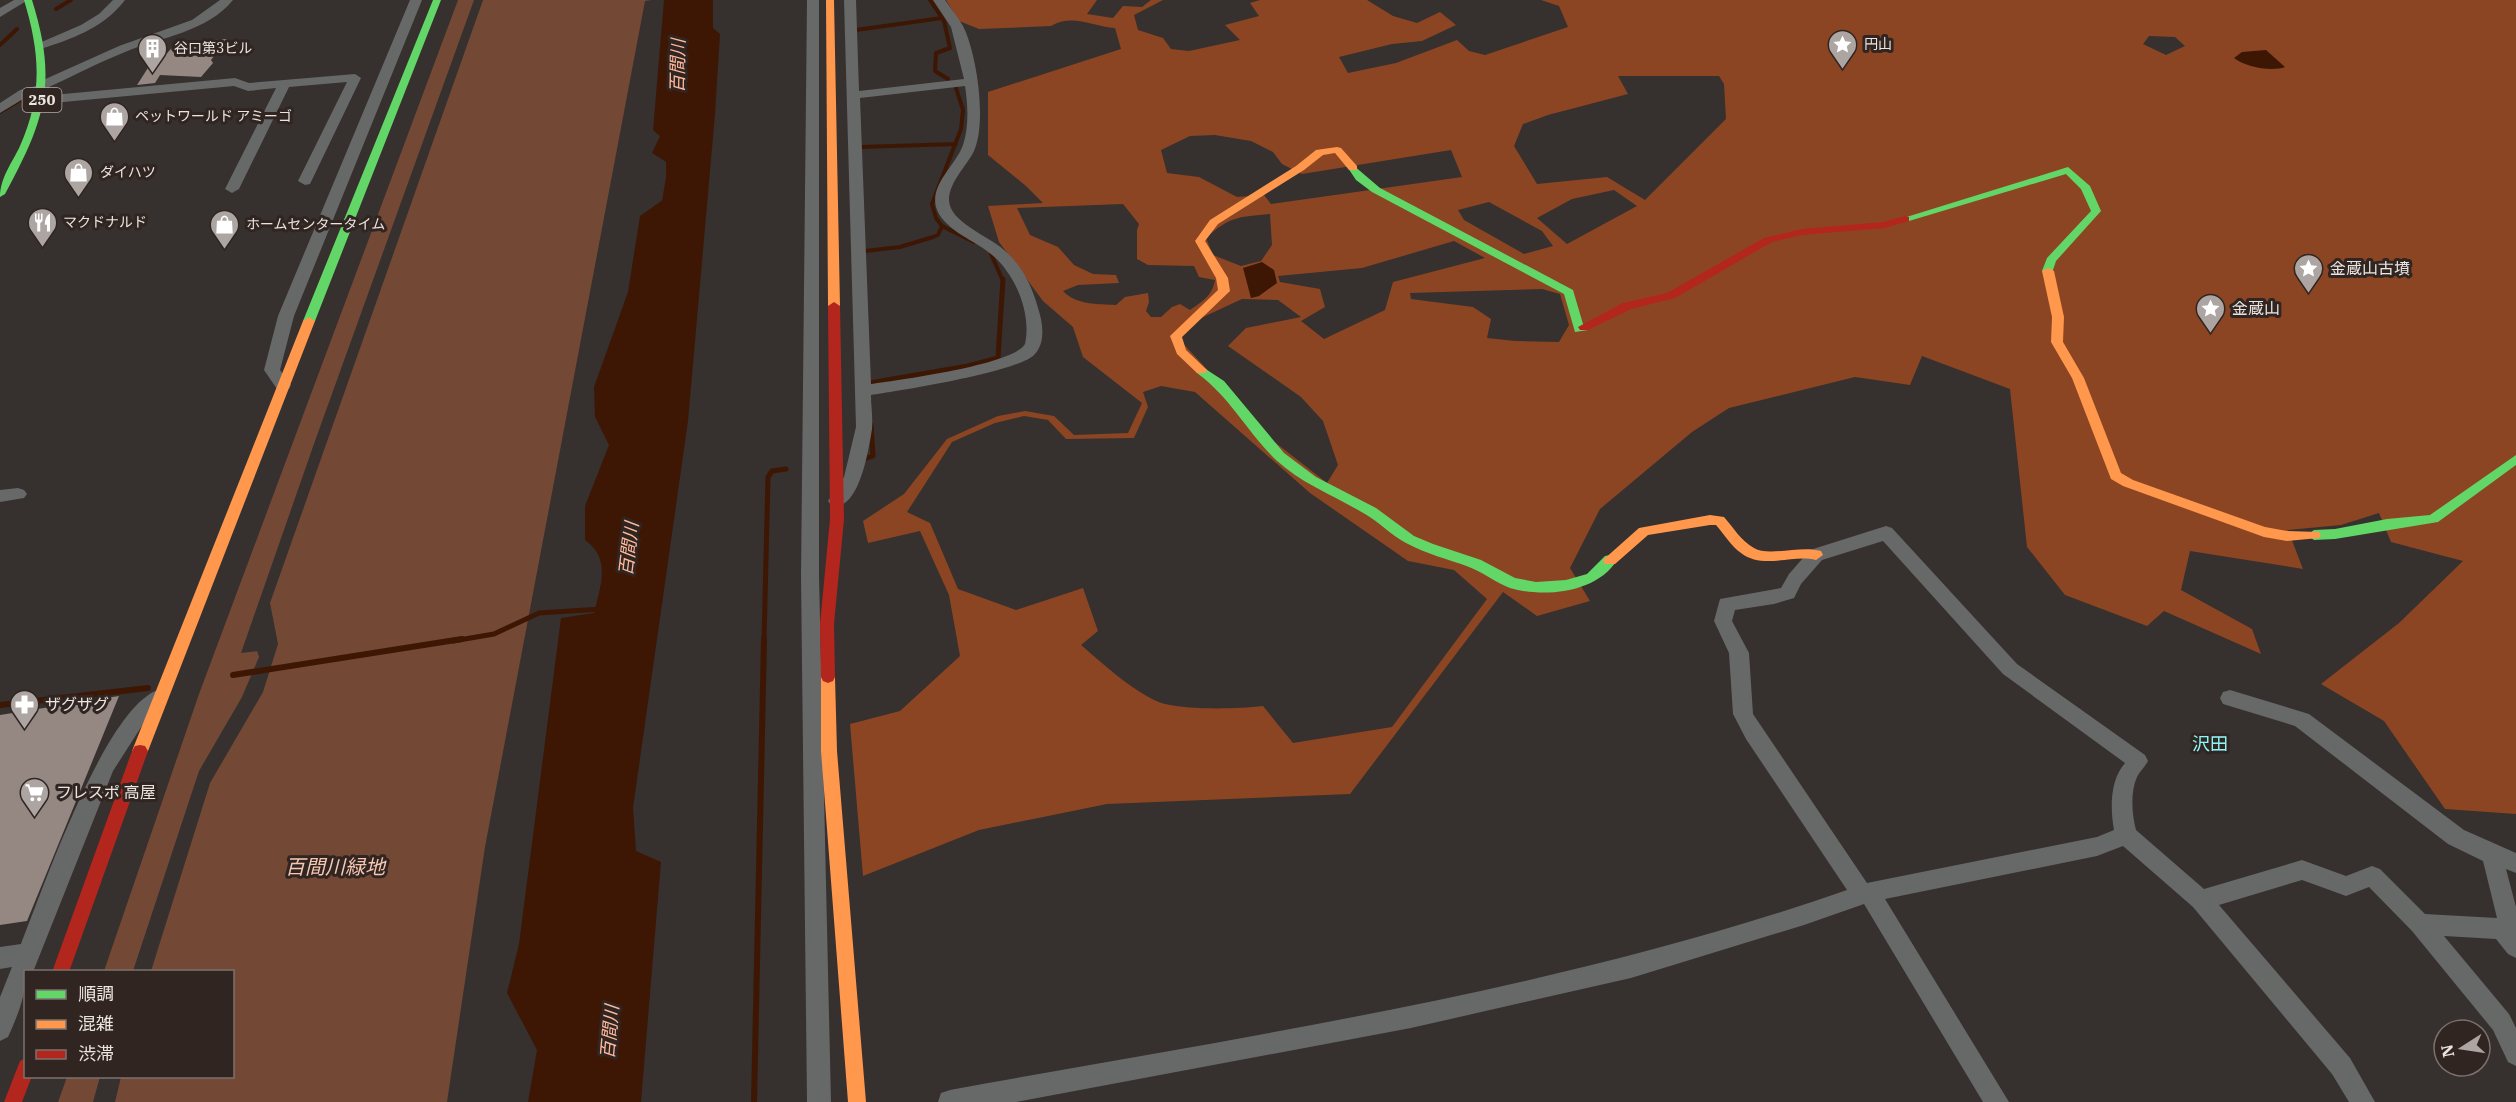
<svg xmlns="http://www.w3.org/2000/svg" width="2516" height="1102" font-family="'IBM Plex Serif','Noto Sans JP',serif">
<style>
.green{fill:#734835}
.forest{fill:#8c4522;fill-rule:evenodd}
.water{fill:#3d1704}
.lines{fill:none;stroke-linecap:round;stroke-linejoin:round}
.stream-far2{stroke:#3d1704;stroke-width:4}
.stream-far1{stroke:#3d1704;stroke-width:5}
.stream{stroke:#3d1704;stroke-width:6}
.river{fill:#3d1704;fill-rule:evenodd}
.building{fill:#958782}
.street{fill:#676868;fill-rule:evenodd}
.fast{fill:#63d668;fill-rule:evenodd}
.slow{fill:#ff974d;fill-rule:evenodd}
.jam{fill:#b3261e;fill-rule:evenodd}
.labels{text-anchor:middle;stroke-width:6;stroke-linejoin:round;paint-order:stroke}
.far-poi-label{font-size:14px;fill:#ebe4e1;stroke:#302521;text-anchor:start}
.shield{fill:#302521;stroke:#b3aba7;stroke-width:1.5}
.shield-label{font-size:15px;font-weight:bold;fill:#ebe4e1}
.poi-label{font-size:16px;fill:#ebe4e1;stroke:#302521;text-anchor:start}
.water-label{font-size:18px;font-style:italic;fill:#ffb99c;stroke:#302521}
.neighbourhood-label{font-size:18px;fill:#8bf6f9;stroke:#302521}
.near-park-label{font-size:20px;font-style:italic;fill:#f6c7b3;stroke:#302521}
</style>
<rect width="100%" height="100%" fill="#36302e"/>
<path class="green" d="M458 0H474L315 441 241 653 257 651 259 657 242 697 199 771 133 971H104L199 694Z
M483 0H652L645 1 485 847 447 1102H115L121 1077 232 1076V972L151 971 210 783 263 692 278 644 270 603Z
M67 1077H100L93 1102H58Z"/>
<path class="forest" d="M946 0H1097L1087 14 1113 18 1123 6 1142 7 1151 0H1163L1134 15 1138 30 1163 38 1171 49 1189 51 1240 40 1225 25 1259 16 1250 3 1260 0H1367L1393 16 1417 23 1440 12 1456 25 1422 41 1392 44 1339 57 1348 73 1396 63 1457 40 1469 51 1485 55 1568 27 1559 6 1541 0H2516V814L2445 809 2384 721 2321 684 2399 623 2463 561 2391 542 2379 513 2341 525 2288 530 2303 569 2190 551 2181 590 2252 629 2261 654 2164 611 2147 626 2065 595 2027 547 2010 389 1922 356 1910 385 1855 377 1729 408 1692 432 1600 509 1570 568 1590 601 1537 616 1503 592 1350 794 1107 804 979 830 863 876 850 724 900 711 960 656 949 595 920 531 868 543 863 521 904 494 947 439 998 416 1025 411 1054 416 1074 435 1128 433 1142 403 1083 357 1073 327 1043 301 999 242 988 206 1043 203 1026 186 988 155V92L1121 49 1115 28C1094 27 1072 13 1051 26L979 29 959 21ZM2149 36 2175 37 2185 46 2166 55 2143 44ZM1618 76H1719L1724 84 1726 119 1645 200 1607 177 1537 184 1514 146 1523 124 1548 115 1628 94ZM1215 135 1251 141 1273 152 1282 164 1302 174 1451 150 1462 177 1271 204 1264 195 1237 197 1199 177 1167 173 1161 150 1190 136ZM1614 190 1637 206 1567 244 1537 218 1572 199ZM1489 202 1542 231 1553 246 1524 254 1464 220 1458 210ZM1123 204 1139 224 1137 230V259L1148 265 1194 266 1199 277 1215 280C1212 296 1203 301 1190 310L1180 304 1172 307 1161 317H1151L1146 311 1149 302 1148 293 1125 297 1116 305C1098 304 1076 305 1063 291L1078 285 1119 283 1116 275 1093 274 1074 265 1058 247 1030 235 1017 208ZM1270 214 1272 245 1261 261 1241 266 1213 255 1206 238C1230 216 1239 217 1270 214ZM1454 241 1485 258 1393 282 1385 310 1324 339 1301 321 1325 307 1320 289 1280 282 1278 276 1362 268ZM1542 289 1560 294 1569 325 1559 342 1515 341 1487 338 1491 319 1473 307 1411 299 1410 293ZM1242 299 1278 300 1301 317 1246 328 1228 346 1301 397 1323 421 1338 465 1327 483 1272 440 1179 339 1199 319ZM1161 386 1195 392 1310 493 1408 561 1454 570 1487 599 1392 727 1293 743 1263 706C1236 709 1191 710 1165 704 1139 697 1102 663 1081 645L1098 631 1083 588 1016 610 958 589 930 523 907 512 952 442 995 423 1024 416 1048 420 1066 439 1134 438 1148 407 1143 392Z"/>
<path class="water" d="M664 0H713V28L720 34 715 114 688 421 633 808 636 851 661 862 641 1102H528L537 1050 507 993 519 944 561 618 594 613C600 587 612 559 585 540V506L609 445 595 417 594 387 628 292 640 216 684 185 685 174 652 153 660 136 653 130Z
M2266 50 2285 67C2272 72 2245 67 2234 58L2242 52Z
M1262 262 1274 270 1277 283 1259 296 1251 298 1243 268Z"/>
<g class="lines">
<path class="stream-far2" d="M930 0 944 21 950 48 936 53 935 71 948 79
M56 9 71 0
M856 30 942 18
M0 45 17 29
M956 88 963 110 961 129 932 204 936 218 942 226 974 242
M0 112 25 97
M861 147 956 144
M865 251 900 247 933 237 938 235 942 226
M991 254 1003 281"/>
<path class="stream-far1" d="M870 383 968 366 998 358 1003 279
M867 458 873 456 871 425
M453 641 494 634 539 613 601 609
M764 641 768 477 772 471 786 469"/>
<path class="stream" d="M233 675 462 639
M0 705 148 688
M754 1102 764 639"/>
<path class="river" d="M677 121 685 123 688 128V177L681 232 677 237 669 239 661 237 657 232 666 177V128L669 123Z"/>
</g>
<path class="building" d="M227 39 211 60 213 63 201 77 160 75 155 83 137 85 153 60 162 59 177 42Z
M119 696 27 921 0 925V715Z"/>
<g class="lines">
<path class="street" d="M14 0H28L0 17V8Z
M113 0H125C105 26 77 37 47 47L43 48 37 44 81 25 99 14Z
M220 0H233C207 32 161 37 125 52 100 62 75 75 49 87L48 91 28 96 0 113V103L20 90 40 85 41 81 119 46 192 20Z
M410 0H422L294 316 280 370 291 385 289 389H277L264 370 278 316Z
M807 0H819V576L831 1102H807L801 576Z
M844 0H856L859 91 964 79 951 27 933 0H945C951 9 958 17 963 26 977 54 987 122 974 151 966 167 950 181 949 199 948 222 989 236 1004 250 1021 264 1032 286 1038 308 1043 323 1046 343 1034 355 1017 372 900 391 871 395 871 406 873 418 872 429 869 448 859 514 831 505L828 501 844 477 856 427ZM965 86C968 106 969 127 963 145 956 165 930 184 936 207 942 228 971 239 987 251 1014 270 1032 312 1025 344 1013 365 898 380 871 384L860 98Z
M355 74 361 78 310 184 305 185 298 181 347 82 289 87 239 189 232 193 225 189 276 88 248 91 234 86 42 104 36 100 42 96 235 78 249 83Z
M18 488 24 490 27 494 24 498 0 502V490Z
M1886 526 1892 528 2017 664 2145 755 2148 761C2145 767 2140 771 2137 777 2130 792 2132 815 2136 830L2204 889 2302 860 2346 876 2372 866 2380 869 2425 914 2497 918 2483 861 2448 844 2295 726 2223 704 2220 698 2223 692 2230 690 2309 714 2464 830 2516 853V873L2506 869 2516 907V958L2508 954 2496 939 2444 936 2509 1014 2516 1028V1066L2508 1062 2493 1030 2412 931 2369 887 2346 896 2302 880 2219 905 2350 1058 2375 1102H2349L2332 1074 2193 907 2123 846 2097 856 1885 899 2009 1102H1983L1864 904 1804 925 1631 978 1411 1028 1016 1102H938L941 1093 950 1090C1251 1035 1557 991 1847 890L1746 739 1733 714 1729 653 1714 621 1720 599 1781 588 1789 574 1810 550ZM1883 541 2003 674 2125 763C2110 780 2110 808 2114 830L2097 837 1867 883 1753 714 1749 653 1732 621 1735 610 1774 604 1794 598 1801 584 1822 560Z
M158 690 165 692 168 698 165 704 145 721 113 771 33 972H26C26 995 18 1015 8 1037L0 1041V997L12 967 0 969V947L21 944C43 889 105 708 158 690Z"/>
<path class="fast" d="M24 0H32C58 83 45 120 5 194L0 197C0 178 12 163 20 146 43 94 40 53 24 0Z
M433 0H441L315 321 309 325 305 324 303 321Z
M1353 165 1380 188 1573 290 1583 324 1590 327 1588 330 1575 332 1564 294 1372 192 1356 180 1348 168Z
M2068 167 2090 186 2101 211 2056 261 2052 273H2044L2042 271 2047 258 2091 211 2081 189 2066 174 1909 221H1901L1900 219Z
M1201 366 1224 381 1284 453 1316 477 1376 508 1414 536 1433 544 1481 560 1515 578 1536 582 1566 580 1587 574 1605 556 1610 555 1617 560C1597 593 1544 598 1510 588 1496 583 1483 572 1469 567 1448 559 1426 554 1406 543 1391 535 1379 522 1365 514 1335 496 1302 484 1276 460 1247 432 1231 398 1197 373L1195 370Z
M2516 455V465L2438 522 2335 539 2314 540 2307 535 2314 530 2335 529 2387 519 2430 515Z"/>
<path class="slow" d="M826 0H834L840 306 834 310 828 306Z
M1337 147 1341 148 1357 166V170H1349L1335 153 1323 155 1304 170 1218 224 1205 241 1228 278 1230 291 1182 337 1186 350 1207 370 1205 373H1197L1177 354 1170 336 1218 290 1216 278 1195 241 1210 220 1296 166 1316 150Z
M2048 268 2054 271 2064 317 2063 342 2084 378 2121 473 2133 480 2265 527 2287 531 2319 532 2321 535 2319 538 2287 541 2264 537 2123 486 2111 479 2072 378 2051 342 2052 317 2042 271Z
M309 317 315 321 148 751 145 756 140 757 135 756 132 751 303 321Z
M1710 515 1724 517C1733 527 1741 541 1754 548 1769 557 1800 545 1821 551L1823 555 1816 560C1792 554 1763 570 1741 553 1731 546 1724 534 1716 525H1710L1648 535 1615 564H1605L1603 560 1639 528Z
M828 671 833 673 835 677 837 751 866 1102H848L821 751V677L823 673Z"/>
<path class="jam" d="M1905 216 1909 217V221L1884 228 1802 235 1772 242 1675 298 1631 309 1588 330H1580L1578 327 1623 303 1667 293 1764 238 1802 229 1883 222Z
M834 302 840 306 844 519 834 624 835 677 833 681 828 683 823 681 821 677 820 624 830 519 828 306Z
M140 745 145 746 148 751 69 972H52L132 751 135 746Z
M26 1058V1076H32L22 1102H4L20 1061Z"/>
</g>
<defs>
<symbol id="sight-pin" viewBox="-11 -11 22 30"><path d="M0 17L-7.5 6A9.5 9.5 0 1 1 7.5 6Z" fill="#aca5a2" stroke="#302521"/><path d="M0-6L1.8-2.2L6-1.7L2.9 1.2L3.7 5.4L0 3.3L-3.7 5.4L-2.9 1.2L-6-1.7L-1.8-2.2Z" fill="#fff"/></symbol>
<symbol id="building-pin" viewBox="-11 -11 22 30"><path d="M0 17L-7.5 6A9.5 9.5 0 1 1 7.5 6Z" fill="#aca5a2" stroke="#302521"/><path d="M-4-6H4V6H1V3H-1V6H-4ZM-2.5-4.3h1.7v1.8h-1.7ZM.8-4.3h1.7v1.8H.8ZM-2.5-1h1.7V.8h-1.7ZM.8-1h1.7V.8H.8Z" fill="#fff"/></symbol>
<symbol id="shop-pin" viewBox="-11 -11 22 30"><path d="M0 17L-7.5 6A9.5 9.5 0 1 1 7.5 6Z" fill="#aca5a2" stroke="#302521"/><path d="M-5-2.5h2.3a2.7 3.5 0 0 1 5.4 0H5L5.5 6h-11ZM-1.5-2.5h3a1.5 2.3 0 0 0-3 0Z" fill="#fff"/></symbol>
<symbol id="restaurant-pin" viewBox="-11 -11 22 30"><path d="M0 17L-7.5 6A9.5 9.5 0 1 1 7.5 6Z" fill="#aca5a2" stroke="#302521"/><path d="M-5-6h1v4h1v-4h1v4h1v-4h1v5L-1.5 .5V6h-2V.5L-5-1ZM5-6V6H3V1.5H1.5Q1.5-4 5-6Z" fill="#fff"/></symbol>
<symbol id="pharmacy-pin" viewBox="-11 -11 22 30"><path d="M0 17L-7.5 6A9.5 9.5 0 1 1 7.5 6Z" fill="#aca5a2" stroke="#302521"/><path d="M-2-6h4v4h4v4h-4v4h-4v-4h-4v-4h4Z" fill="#fff"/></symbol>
<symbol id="supermarket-pin" viewBox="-11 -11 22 30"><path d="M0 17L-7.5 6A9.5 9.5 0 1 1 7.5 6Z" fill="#aca5a2" stroke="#302521"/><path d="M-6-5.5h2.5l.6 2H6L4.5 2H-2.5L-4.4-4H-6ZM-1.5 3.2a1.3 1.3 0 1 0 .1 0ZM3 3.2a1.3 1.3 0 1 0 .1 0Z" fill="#fff"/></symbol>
</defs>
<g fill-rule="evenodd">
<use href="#sight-pin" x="1826" y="28" width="33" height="45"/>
<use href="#building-pin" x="136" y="32" width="33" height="45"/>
<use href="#shop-pin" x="98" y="100" width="33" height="45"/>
<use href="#shop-pin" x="62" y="156" width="33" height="45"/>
<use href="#restaurant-pin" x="26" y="206" width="33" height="45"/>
<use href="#shop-pin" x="208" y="208" width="33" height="45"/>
<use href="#sight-pin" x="2292" y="252" width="33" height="45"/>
<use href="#sight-pin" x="2194" y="292" width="33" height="45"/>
<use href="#pharmacy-pin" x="8" y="688" width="33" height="45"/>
<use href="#supermarket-pin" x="18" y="776" width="33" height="45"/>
</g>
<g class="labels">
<g class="far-poi-label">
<text x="1864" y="49">円山</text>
<text x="174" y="53">谷口第3ビル</text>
<text x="135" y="121">ペットワールド アミーゴ</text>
<text x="100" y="177">ダイハツ</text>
<text x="63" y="227">マクドナルド</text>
<text x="246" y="229">ホームセンタータイム</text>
</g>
<rect class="shield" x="22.5" y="88" width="39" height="24" rx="4.5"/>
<g class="shield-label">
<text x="42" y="105">250</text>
</g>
<g class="poi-label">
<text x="2330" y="274">金蔵山古墳</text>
<text x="2232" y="314">金蔵山</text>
<text x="45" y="710">ザグザグ</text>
<text x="56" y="798">フレスポ 高屋</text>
</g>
<g class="water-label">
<text transform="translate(678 66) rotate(-89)" y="6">百間川</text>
<text transform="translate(629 549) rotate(-83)" y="6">百間川</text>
<text transform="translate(610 1032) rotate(-85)" y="6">百間川</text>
</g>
<g class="neighbourhood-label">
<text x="2210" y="750">沢田</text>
</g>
<g class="near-park-label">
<text x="335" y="874">百間川緑地</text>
</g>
</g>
<rect x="24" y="970" width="210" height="108" fill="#302521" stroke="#7b716e" stroke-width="1.5"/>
<rect x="36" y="990" width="30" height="9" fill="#63d668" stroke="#7b716e" stroke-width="1.5"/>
<text x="78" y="1000" font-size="18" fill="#ebe4e1">順調</text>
<rect x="36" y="1020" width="30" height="9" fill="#ff974d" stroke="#7b716e" stroke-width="1.5"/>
<text x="78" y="1030" font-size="18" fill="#ebe4e1">混雑</text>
<rect x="36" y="1050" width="30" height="9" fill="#b3261e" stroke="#7b716e" stroke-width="1.5"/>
<text x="78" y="1060" font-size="18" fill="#ebe4e1">渋滞</text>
<g transform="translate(2462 1048) rotate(258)"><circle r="28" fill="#302521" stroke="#7b716e" stroke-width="1.5"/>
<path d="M0-4.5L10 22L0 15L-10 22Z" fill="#aca5a2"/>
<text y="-9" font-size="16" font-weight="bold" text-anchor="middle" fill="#ebe4e1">N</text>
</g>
</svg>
